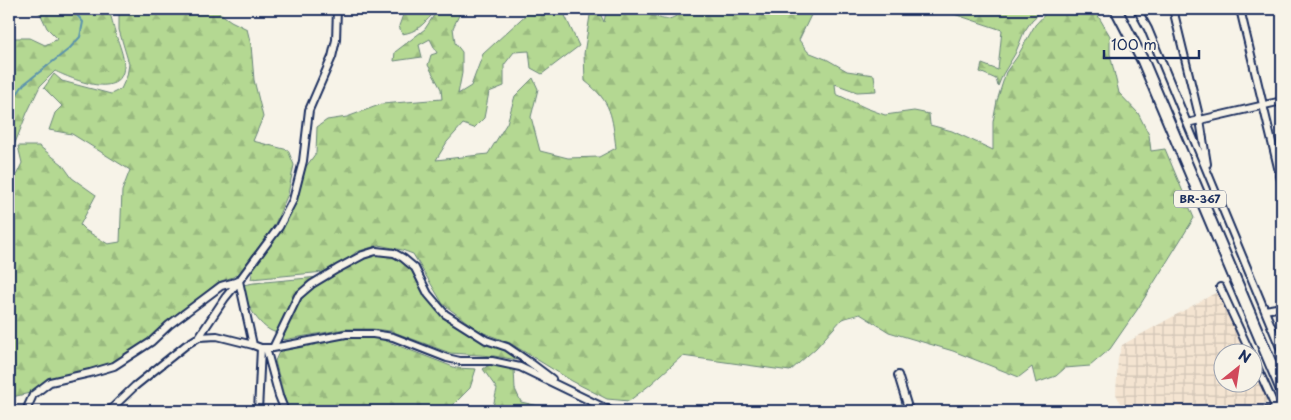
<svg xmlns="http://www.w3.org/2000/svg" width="1291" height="420" font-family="'Playpen Sans',sans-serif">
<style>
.industrial{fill:url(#industrial-grid)}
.forest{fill:url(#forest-firs);stroke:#688478}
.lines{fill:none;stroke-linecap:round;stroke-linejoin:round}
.stream{stroke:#5c94ad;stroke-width:2}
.minor-casing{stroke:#1b2f5e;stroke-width:10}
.primary-casing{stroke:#1b2f5e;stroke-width:14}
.minor{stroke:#f7f3e8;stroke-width:6}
.primary{stroke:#f7f3e8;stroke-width:10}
.labels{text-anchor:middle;stroke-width:4;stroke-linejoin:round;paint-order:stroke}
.shield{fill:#f7f3e8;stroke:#5d6a87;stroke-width:1}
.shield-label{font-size:11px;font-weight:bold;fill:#1b2f5e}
</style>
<defs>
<pattern id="industrial-grid" width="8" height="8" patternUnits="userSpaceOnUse" patternTransform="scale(1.25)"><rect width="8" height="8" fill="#f4e4d1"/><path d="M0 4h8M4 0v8" fill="none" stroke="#d1c4b6"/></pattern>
<pattern id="forest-firs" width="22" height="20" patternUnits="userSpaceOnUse" patternTransform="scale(1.25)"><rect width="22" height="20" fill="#b4d892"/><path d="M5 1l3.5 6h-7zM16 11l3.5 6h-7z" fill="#9aba80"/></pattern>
</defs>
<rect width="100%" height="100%" fill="#f7f3e8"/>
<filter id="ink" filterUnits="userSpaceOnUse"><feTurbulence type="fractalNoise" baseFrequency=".02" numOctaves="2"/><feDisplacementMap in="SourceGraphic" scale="10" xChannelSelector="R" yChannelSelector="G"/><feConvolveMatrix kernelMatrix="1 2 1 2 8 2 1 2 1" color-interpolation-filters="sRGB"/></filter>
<g filter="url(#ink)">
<path class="industrial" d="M1217 292 1246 352H1224V382H1254V368L1270 402 1234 411H1124L1116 394 1118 358 1122 345Z"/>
<path class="forest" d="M32 9H108C112 17 113 26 116 35 119 44 124 56 124 66 122 101 72 79 55 71L40 86 27 113 15 143 9 146V38H30L45 45 58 39 47 28 40 13Z
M127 9H214L231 21 247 29 251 45 254 80 263 117 253 141 288 150 294 165 288 194 274 226 239 273 233 277 218 282 147 341 112 363 49 380 30 393 12 397 9 400V182L14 180 22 163 18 146H39L62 164 72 178 96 195 80 225 85 230 108 244 120 242 122 191 130 170 72 134 49 130 55 113 62 106 44 88 54 74 62 81 111 94 121 89 127 76 129 64 119 30V15Z
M405 9H431L429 10 432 15C422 25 417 32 402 34L399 26Z
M446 9H457L461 11 453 28 455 43 462 52V73L458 94 471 86 483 54 532 9H562L579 46 542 74 531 68 529 51 514 52 504 65V86L489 92 484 118 474 128 463 124 447 142 436 160 488 154 507 123 515 96 533 78 538 89 531 117 540 151 568 158 599 157 616 148C612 116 612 102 585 81L584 54 591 9H598L604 22 606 12C618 12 632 11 643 13 667 19 664 25 687 9H810L811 15 799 40 808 52 828 60 847 71 874 75 876 91 857 92 835 84 836 94 866 108 885 115 914 111 929 114 930 125 952 131 993 150V122L997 101 1006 72 1017 57 1035 25 1050 9H1094L1110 36V54L1119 93 1138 113 1149 135 1151 151 1165 149 1194 218 1137 310 1110 349 1090 366 1065 368 1056 376 1036 383 1032 367 1019 377 953 351 889 332 860 314 842 319 816 348 790 371 682 356 651 384 629 401 607 399 572 381 510 343 479 331 443 304 413 254 402 250 379 245 356 252 343 263 324 272 251 279 253 268 280 232 292 209 305 168 316 153 317 127 327 120 347 117 382 104 442 99 441 89 428 65 431 55 437 53 430 39 419 45 422 57 394 61 395 52 425 29 436 12Z
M939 9H1044L1032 20 1024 32 1015 54 1003 74 998 86 996 79 980 72 982 64 998 70 1002 30Z
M377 254 393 255 413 270 445 316 524 361 494 356 450 353 391 331 372 329H345L283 340 284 334C289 323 294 310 301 300 311 284 359 260 377 254Z
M319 277 304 287 279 333C261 332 243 301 243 285L254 283Z
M356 337 381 339 456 368 476 369 470 388 453 405V411H288L275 361 279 352 294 346Z
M489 365 514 369 515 389 521 402 548 408H556L558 411H492L497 389 483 369Z"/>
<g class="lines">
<path class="stream" d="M9 105 24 84 69 49 80 37 83 22 72 9"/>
<defs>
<path id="minor" d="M1137 9 1148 29 1282 352
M1173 9 1200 120 1207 164
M1240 9 1282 184
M1187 123 1282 101
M1220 287 1250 352
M1265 310 1282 307
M199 337 225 298 238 282
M253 345 239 281 279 227 293 200 303 161 309 110 332 57 336 40 337 9
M266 348 279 396 285 411
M273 348 298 296 312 284 337 269 363 255 376 251 394 253 403 258 415 268 428 294 445 314 486 340 507 347 532 364 552 379
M1254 360 1277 411
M898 375 909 411
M27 411 28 406 33 395 50 382 90 373 114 366 151 342 169 325 221 286 239 281
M109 411 135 386 186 345 199 337 217 336 253 345 261 348H273L346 334H373L393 337 447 358 460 361H492L520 367 611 411
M258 411 261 348
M1266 411 1276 409"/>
<path id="primary" d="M1116 9 1143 61 1282 390"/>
</defs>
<use href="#minor" class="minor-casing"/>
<use href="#primary" class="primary-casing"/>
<use href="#minor" class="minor"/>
<use href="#primary" class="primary"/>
</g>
</g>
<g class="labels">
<rect class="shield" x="1174" y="190.5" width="52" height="17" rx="4"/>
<g class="shield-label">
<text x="1200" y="203">BR-367</text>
</g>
</g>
<rect width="1291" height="420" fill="none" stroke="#f7f3e8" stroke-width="30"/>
<rect x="15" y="15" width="1261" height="390" fill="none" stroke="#1b2f5e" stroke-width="2" filter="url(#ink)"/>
<g transform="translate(1238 368) rotate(30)"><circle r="24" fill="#f7f3e8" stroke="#9fa5b1"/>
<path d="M0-4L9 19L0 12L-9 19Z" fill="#d1495b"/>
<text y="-8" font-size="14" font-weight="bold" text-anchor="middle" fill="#1b2f5e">N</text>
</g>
<path d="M1104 50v8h95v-8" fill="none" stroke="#1b2f5e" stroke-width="2.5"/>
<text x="1111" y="50" font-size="15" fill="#1b2f5e" stroke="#f7f3e8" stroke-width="4" paint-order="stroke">100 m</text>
</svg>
